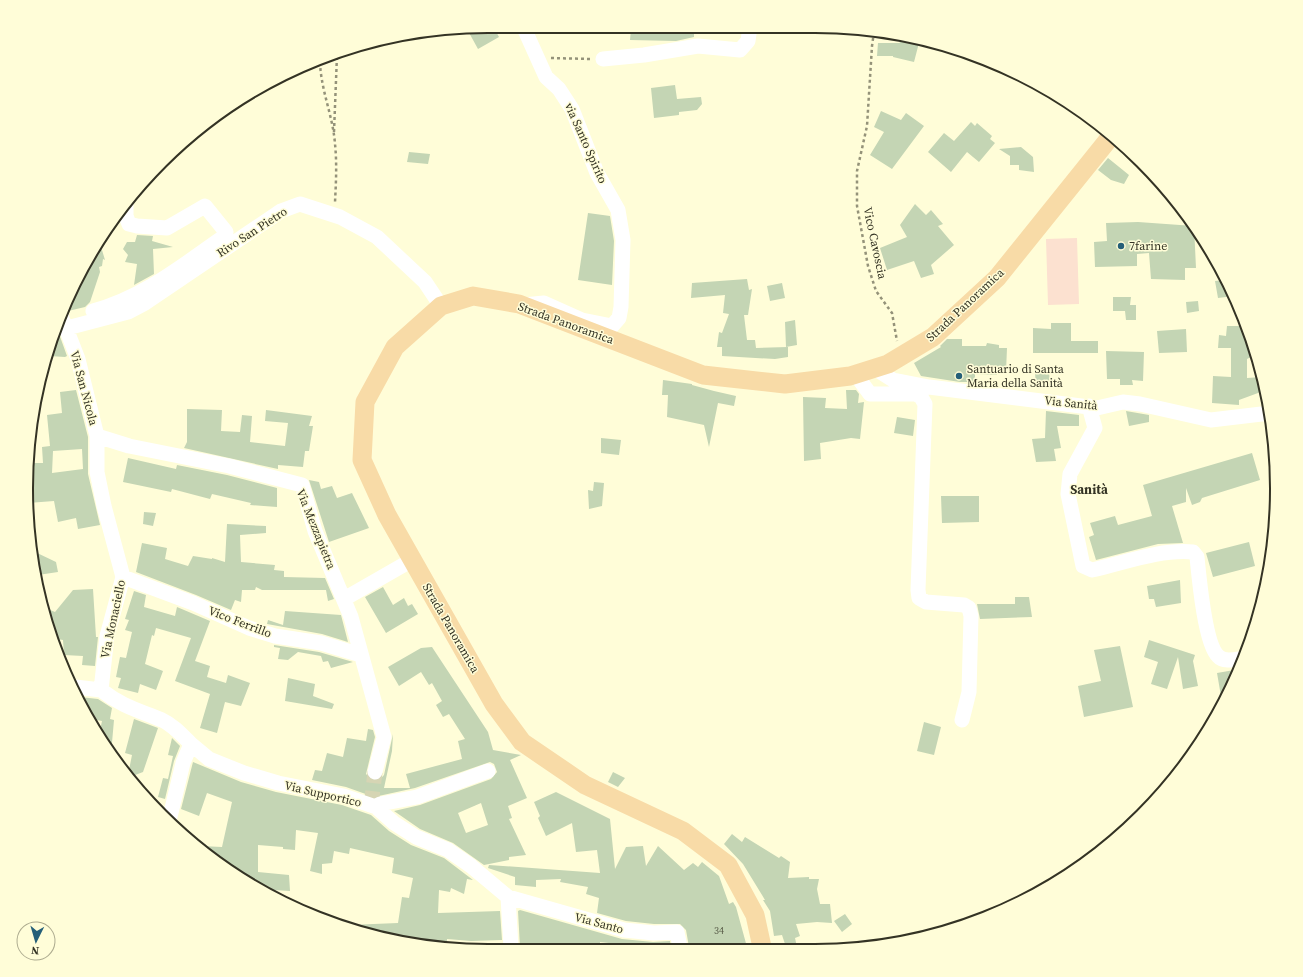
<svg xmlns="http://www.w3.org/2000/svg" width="1303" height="977" font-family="'Source Serif 4',serif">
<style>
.green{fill:#fce1d0}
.building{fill:#c4d5b4;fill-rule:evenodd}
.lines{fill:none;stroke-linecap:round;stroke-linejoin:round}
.minor-tunnel{stroke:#d6d5b4;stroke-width:15;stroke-dasharray:15 8;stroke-linecap:butt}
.path{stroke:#949279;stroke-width:2.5;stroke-dasharray:3 3;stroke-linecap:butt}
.minor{stroke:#fff;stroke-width:15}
.major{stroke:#f8dba7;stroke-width:19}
.poi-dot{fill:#255f78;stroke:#fffdd8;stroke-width:1.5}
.labels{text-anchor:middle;stroke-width:3;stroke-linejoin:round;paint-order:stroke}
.number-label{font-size:10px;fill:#585c48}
.street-label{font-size:12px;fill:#343324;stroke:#fffdd8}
.poi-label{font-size:12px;fill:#343324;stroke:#fffdd8;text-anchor:start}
.neighbourhood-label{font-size:13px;font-weight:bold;fill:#343324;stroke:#fffdd8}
.rim{fill:none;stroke:#343324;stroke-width:2}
</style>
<rect width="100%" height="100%" fill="#fffdd8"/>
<path class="green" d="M1077 238 1079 304 1048 305 1046 239Z"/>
<path class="building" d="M493 26 499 37 478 49 467 29Z
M638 26 694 27V37L676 41 630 40 631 29 638 28Z
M895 35 920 39 914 62 893 57V56H877L878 43H900Z
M675 85 677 99 701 97 702 104 697 110 679 112V115L654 118 651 88Z
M881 111 901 120 906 113 924 126 892 169 870 155 884 132 874 127Z
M971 122 975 126 977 123 992 136 990 139 995 143 979 162 967 152 951 172 928 152 944 133 954 141Z
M1021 147 1033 157 1034 172 1019 170V165H1010V156L999 149Z
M409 152 430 154 428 164 407 162Z
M1108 158 1129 175 1124 184 1111 180 1098 170Z
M915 204 926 215 931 210 943 224 938 226 954 245 931 265 934 274 921 278 914 261 887 270 880 248 907 237 900 225Z
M588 213 610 216 614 241 612 285 578 280Z
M1138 222 1194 226 1196 268H1185V280L1151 279 1149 253 1137 254V266L1095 267 1094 242 1107 241 1106 223Z
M137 235 153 236 152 241 173 247 153 249 154 274 134 285 137 264 125 262 128 255 123 249 127 242H135Z
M99 240 105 260 103 259 102 266 99 267 100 272 90 302 85 307 68 311 65 310 74 284Z
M747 279 749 290 752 289 748 315H744L747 340H755L756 348 788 347V357L775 359 722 356V347H717L719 332 722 333 729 314 723 313 725 295 691 298 692 283Z
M1225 280 1234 296 1218 298 1215 281Z
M782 283 785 298 770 301 767 286Z
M1113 297H1131L1130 305H1136V320H1126L1125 311H1113Z
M1198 301 1199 311 1187 313 1186 302Z
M795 320 797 345 786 347 785 322Z
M1051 323H1071V341H1098V353H1033V328L1051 329Z
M1227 326H1246L1255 355 1247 359V378L1262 377 1265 386 1258 393 1239 400V405L1212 403 1213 376 1231 377V348H1218L1219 335 1226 336Z
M1186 329 1187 352 1159 353 1157 331Z
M58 331 67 356 65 357 49 356Z
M947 339H962V346H986L987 343 999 345V348H1007L1006 372H997V375L975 374V382H960L921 376 914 363 941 347 940 346Z
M1106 351 1144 352 1143 381 1132 380 1133 385H1120V379H1107Z
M1049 371 1050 386 1036 388 1035 372Z
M663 380 692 384V385L714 391 736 396 734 406 718 403 709 447 704 425 667 417 668 395H662Z
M76 390 88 437V474L100 525 78 529 76 518 58 522 54 501 28 503 31 463H43L42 447 50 446 47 415 62 413 60 392ZM82 449 83 469 52 473 53 451Z
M846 390H856L859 394 858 403 864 402 860 439 851 438 820 443 821 459 804 461 803 397 826 398 825 408 847 409Z
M187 409 222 410 221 431 240 432 242 415 252 416 250 442 285 446 288 423 265 421 266 410 312 416 309 426H313L309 451H305L303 467 278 465V469L184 448 187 442Z
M1046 411 1079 415V426H1057L1061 448 1054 449 1056 461 1036 462 1032 439 1045 438Z
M1126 411 1149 415V422L1129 426Z
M897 417 915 420 913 436 894 433Z
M601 438 621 440 619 455 601 453Z
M1252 453 1260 480 1202 498 1200 502 1192 505 1186 488V502L1172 506 1183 543 1158 544 1096 560 1089 537 1094 535 1090 523 1115 516 1118 525 1152 516 1143 485Z
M128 458 176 469 177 465 227 475 277 488V507L250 505 251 503 212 494 210 499 172 489 171 492 123 482Z
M309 480 319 482 321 489 332 486 337 498 352 493 369 528 329 542Z
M594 482 604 483 602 506 589 509 588 490 593 491Z
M941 496H979V522L942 523Z
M144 512 156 513 153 526 143 524Z
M227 524 266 526V533L240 535 241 562 275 565 274 570 284 571V577L325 578 334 599 328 601 326 590H262L256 587 255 590H242L241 602 235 600 231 610 196 595 136 572 142 543 167 548 165 559 188 566 193 556 212 559V558L225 562Z
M1249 542 1255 566 1213 577 1206 553Z
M33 551 56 562 58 572 38 575Z
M1180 580 1181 603 1156 607 1154 599H1149L1147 586Z
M383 587 393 605 404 598 408 606 412 604 418 614 386 633 365 597Z
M93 589 96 637H98L95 666 82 665 83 656 64 655 63 640 51 638 45 608 55 612 73 590Z
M134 591 146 595 144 607 175 616 177 607 210 621 195 661 210 666 207 677 226 683 228 675 250 683 241 706 225 702 217 733 200 728 210 694 175 681 191 638 156 628 154 636 152 635 145 664 163 671 156 690 140 684 138 693 118 688 121 678 116 677 120 657 126 658 132 632 125 630 129 620 125 619Z
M1015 597H1029L1032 617 980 619 977 604H1015Z
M285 611 341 615 348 642 322 634 267 624 268 620 283 625Z
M1149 640 1195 655 1193 661 1198 686 1183 689 1178 657 1167 689 1151 684 1158 662 1144 657Z
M274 645 319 652 353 662 331 668 328 661 323 662 321 656 298 652 288 660 278 659 280 648 274 647Z
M1120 646 1133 707 1084 717 1078 686 1101 681 1094 650Z
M432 647 488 732 493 750 521 755 510 760 527 798 508 806 512 818 509 819 526 855 509 857V860L484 865 453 843 420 829 394 811 420 805 491 779 497 772 494 764 490 762 415 788 374 797 346 787 312 780 315 770 322 771 327 753 343 757 347 738 366 741 368 729 373 730 375 737 366 774 373 781H378L384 775 393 734 392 751 384 788H410L406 774 462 759 458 741 465 739 449 714 443 717 436 705 442 701 432 683 429 685 421 672 399 686 388 667 421 648ZM481 803 488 825 466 833 458 813Z
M1240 669 1238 673 1222 702 1217 673Z
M288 678 315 684 313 696 334 704 332 709 285 701Z
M80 697 98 699 112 708 110 719 114 720 111 754 99 735 102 721 91 719Z
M134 719 158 728 143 772 130 777 128 775 132 755 125 753Z
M924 722 941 727 934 755 917 751Z
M172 738 180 746 174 761 165 799 158 797 163 778 168 779 173 756 168 755Z
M193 762 241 782 276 792 342 805 371 815 389 831 411 845 444 858 473 880 467 879 464 894 451 888 450 892 439 890 438 913 500 911 502 940 471 941 447 939V947H428L394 939 393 933 374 934 349 929V925L398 923 402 897 409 898 413 878 392 873 394 858 350 848 349 854 334 851 332 863 322 864V874L310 871 318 833 296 830 295 850 283 849V847L258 845V872L289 875 290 891 257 889 201 846 222 847 232 802 207 793 199 816 181 809Z
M613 772 625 778 618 787 608 782Z
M556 792 610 819 615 869 626 847 643 846 646 866 658 846 684 870 693 863 698 867 702 862 719 876 729 904 733 902 736 907 747 947H689L686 930 680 924H654L626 921 597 913 599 898 586 894 588 887 560 882 561 879 536 880V887L515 885V877L488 868 489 865 600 873 597 850 576 852 572 823 546 836 538 818 540 816 534 802Z
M732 834 742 842 745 837 779 858 781 856 790 862 788 878 809 877V879H819L817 889 820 904H830L832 923 817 922 796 924 800 936 795 938 797 947H786L782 935 774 936 770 911 763 900H765L743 864 724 844Z
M520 910 622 939 653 942 670 941 671 947H626V945L600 942V947H520L518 911Z
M845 914 852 924 842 932 834 921Z"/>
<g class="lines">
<path class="minor-tunnel" d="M371 806 375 772"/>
<path class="path" d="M874 32 872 46 867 126 857 171V206L868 266 876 291 892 313 897 341
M551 58 590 59
M320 62C321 91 333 116 335 144 337 163 336 183 335 202
M334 132 337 55"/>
<path class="minor" d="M523 26 546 77 559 89 572 109 597 173 618 210 623 240 621 307 619 318 612 326 582 320 544 303 524 305
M603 59 644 55 698 46 740 50 748 41 750 27
M93 311C143 298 183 265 225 236L226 232 205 206 167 228 137 226 129 224 126 216V204
M62 318 78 359 93 420 97 436V472L104 506 123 577 107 636 101 690C123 707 138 710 162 720 173 725 182 735 191 744L183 763 169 821
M67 328 128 312 145 303 281 211 300 204 340 217 377 237 425 282 441 306
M874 368 893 380 929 387 1097 408 1123 402 1140 404 1211 420 1270 413
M856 375 870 394H916L921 397 925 404 918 590 919 598 926 602 964 605 969 608 971 616 969 692 962 720
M1089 406 1095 428 1070 474 1068 494 1083 566 1092 570C1124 563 1159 549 1193 552L1197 557C1199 577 1205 644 1218 656 1224 663 1236 659 1244 658
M97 436 129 446 229 466 302 485 315 531 351 617 384 737 375 772
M123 577 193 603 249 628 275 636 321 643 361 655
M344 599 412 560
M75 687 101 690
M191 744 209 759 244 773 278 783 344 796 376 807 394 823 416 837 448 850 471 866 508 897 624 930 654 933 677 932 680 947
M376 807 380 804 417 797 488 771
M508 897 511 947"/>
<path class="major" d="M762 947 755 915 728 865 683 831 585 785 522 742 494 704 387 515 362 460 365 402 395 347 441 306 473 296 519 304 703 375 785 384 850 376 888 364 933 337 997 278 1112 135"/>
</g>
<g class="poi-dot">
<circle cx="1121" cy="246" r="4"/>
<circle cx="959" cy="376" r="4"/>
</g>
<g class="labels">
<g class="number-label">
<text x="719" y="934">34</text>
</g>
<g class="street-label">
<text transform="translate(586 143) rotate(66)" y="4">via Santo Spirito</text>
<text transform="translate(252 232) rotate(-33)" y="4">Rivo San Pietro</text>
<text transform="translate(875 243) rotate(78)" y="4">Vico Cavoscia</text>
<text transform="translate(965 305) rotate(-43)" y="4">Strada Panoramica</text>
<text transform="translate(566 323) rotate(20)" y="4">Strada Panoramica</text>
<text transform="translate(84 388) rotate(75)" y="4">Via San Nicola</text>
<text transform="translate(1071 403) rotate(6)" y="4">Via Sanità</text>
<text transform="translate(316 529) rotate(68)" y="4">Via Mezzapietra</text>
<text transform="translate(113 619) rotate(-78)" y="4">Via Monaciello</text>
<text transform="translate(240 622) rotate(21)" y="4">Vico Ferrillo</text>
<text transform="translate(451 628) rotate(60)" y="4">Strada Panoramica</text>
<text transform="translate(323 794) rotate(13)" y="4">Via Supportico</text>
<text transform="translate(599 923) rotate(15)" y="4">Via Santo</text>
</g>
<g class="poi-label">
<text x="1129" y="250">7farine</text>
<text x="967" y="373">Santuario di Santa<tspan x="967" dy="14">Maria della Sanità</tspan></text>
</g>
<g class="neighbourhood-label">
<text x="1089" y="494">Sanità</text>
</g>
</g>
<path d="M0 0H1303V977H0ZM488 33H815A455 455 0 0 1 1270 488V489A455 455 0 0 1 815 944H488A455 455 0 0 1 33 489V488A455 455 0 0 1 488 33Z" fill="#fffdd8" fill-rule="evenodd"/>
<path class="rim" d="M488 33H815A455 455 0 0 1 1270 488V489A455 455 0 0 1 815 944H488A455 455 0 0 1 33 489V488A455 455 0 0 1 488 33Z"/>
<g transform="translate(36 941) rotate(185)"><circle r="19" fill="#fffdd8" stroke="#aeac90"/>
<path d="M0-3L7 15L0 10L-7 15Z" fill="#255f78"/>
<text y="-6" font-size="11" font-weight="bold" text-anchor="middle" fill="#343324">N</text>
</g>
</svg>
